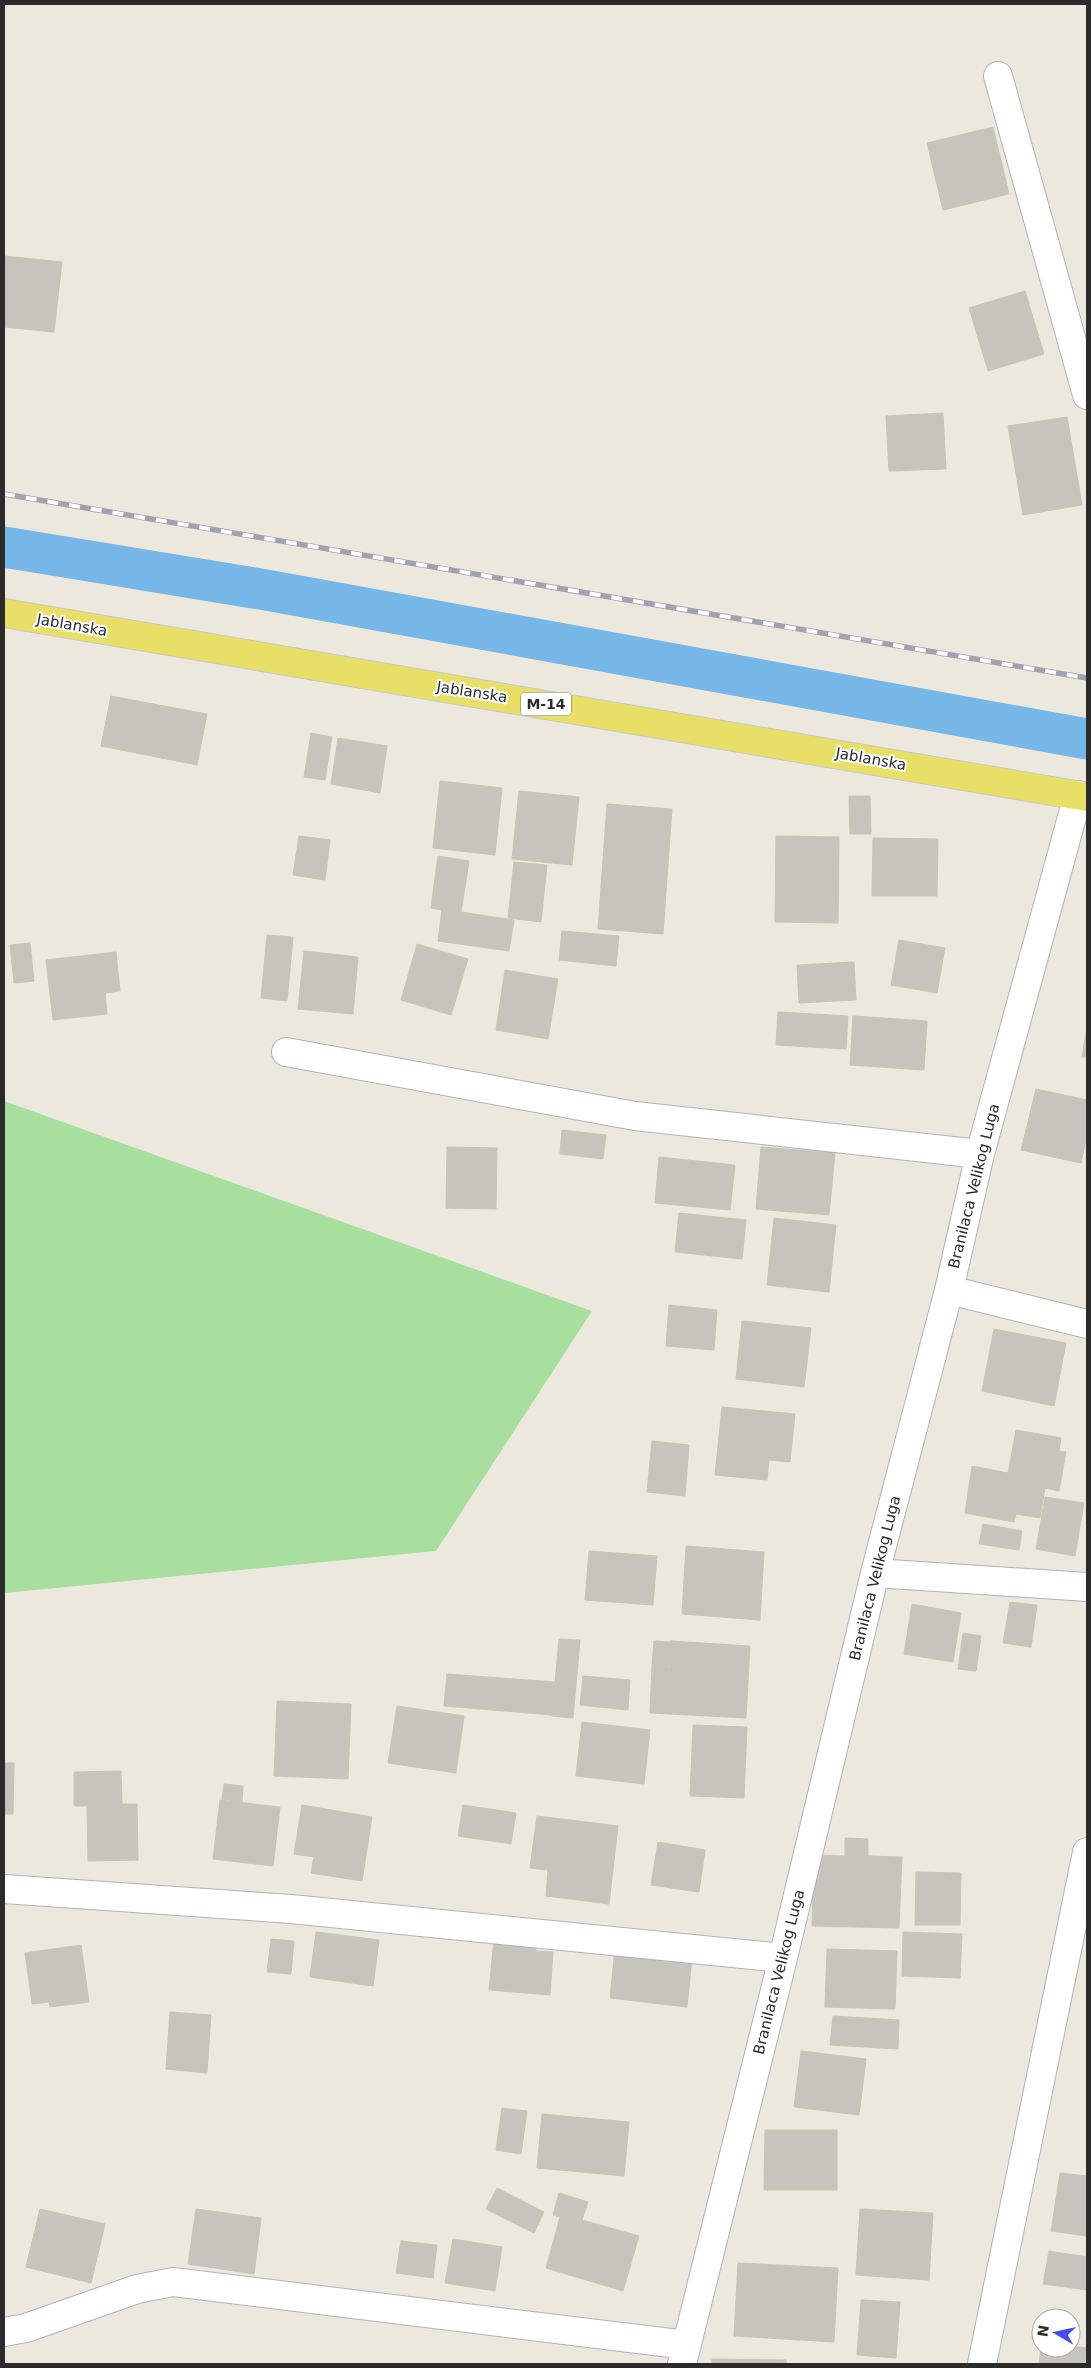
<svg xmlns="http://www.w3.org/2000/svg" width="1091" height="2368" font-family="'DejaVu Sans',sans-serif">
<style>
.green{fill:#a9df9e}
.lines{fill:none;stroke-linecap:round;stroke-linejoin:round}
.canal{stroke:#77b7e7;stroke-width:41}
.building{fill:#c7c4bd;stroke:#c7c4b7}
.minor-casing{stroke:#b1b1bd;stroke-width:30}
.major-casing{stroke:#c8c8c8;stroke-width:30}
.minor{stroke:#fff;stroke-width:28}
.major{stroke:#e8df67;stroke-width:28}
.rail-casing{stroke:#a1a1b4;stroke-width:5.5}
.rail{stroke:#fff;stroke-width:4;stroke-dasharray:11;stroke-linecap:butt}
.labels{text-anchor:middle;stroke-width:4;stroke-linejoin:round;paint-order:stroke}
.shield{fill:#fff;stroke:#6b6b6b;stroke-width:1}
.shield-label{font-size:14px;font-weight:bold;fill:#2b2b2b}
.street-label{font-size:15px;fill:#2b2b2b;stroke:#fff}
</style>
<rect width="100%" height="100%" fill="#ece8de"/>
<path class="green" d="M4 1101 592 1311 436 1551 4 1593Z"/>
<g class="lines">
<path class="canal" d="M4 547 266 590 1087 739"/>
</g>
<path class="building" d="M993 127 1009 194 943 210 927 143Z
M4 256 62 262 54 332 4 327Z
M1025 291 1044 354 988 371 969 308Z
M943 413 946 469 889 471 886 416Z
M1067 417 1082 505 1023 515 1008 426Z
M111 696 207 714 197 765 101 746Z
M311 733 332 737 325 780 304 777Z
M338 738 387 746 380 793 331 784Z
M440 781 502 788 495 855 433 848Z
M519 791 579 797 572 865 512 859Z
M849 796H870L871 834H850Z
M607 804 672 809 663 934 598 929Z
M299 836 330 840 325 880 293 875Z
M776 836 839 837 838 923 775 922Z
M873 838 938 839 937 896H872Z
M438 856 469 861 461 912 514 920 509 951 438 941 442 910 431 908Z
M514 862 547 865 541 922 508 918Z
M562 931 619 936 616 966 559 960Z
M267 935 293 937 287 1001 261 998Z
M899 940 945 948 937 993 891 985Z
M30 943 34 981 14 983 10 945Z
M417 944 468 959 451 1015 401 1000Z
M304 951 358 957 353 1014 298 1009Z
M116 952 120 991 105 993 107 1014 53 1020 46 960Z
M854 962 856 1000 799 1003 797 965Z
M505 970 558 979 548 1039 496 1030Z
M778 1012 848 1016 846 1049 776 1045Z
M853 1016 927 1021 924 1070 850 1065Z
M1087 1027V1057H1082Z
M1036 1089 1087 1100V1135L1081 1163 1021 1150Z
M562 1130 606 1135 603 1159 560 1154Z
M447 1147 497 1148 496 1209 446 1208Z
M761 1147 835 1153 829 1215 756 1209Z
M659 1157 735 1165 730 1210 655 1203Z
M679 1213 746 1220 742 1259 675 1252Z
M774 1218 836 1225 829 1292 767 1285Z
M669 1305 717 1310 714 1350 666 1346Z
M742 1321 811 1328 804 1387 736 1379Z
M994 1329 1066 1343 1054 1406 982 1391Z
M722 1407 795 1414 790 1462 769 1460 767 1480 715 1475Z
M1016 1430 1061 1438 1059 1451 1066 1452 1059 1491 1045 1488 1040 1518 1016 1514 1014 1522 965 1513 972 1466 1008 1473Z
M652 1441 689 1445 685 1496 647 1492Z
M1045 1497 1084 1503 1075 1556 1036 1549Z
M983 1524 1022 1531 1019 1550 979 1544Z
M686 1546 764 1552 760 1620 682 1614Z
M589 1551 657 1556 653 1605 585 1600Z
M1010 1602 1037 1605 1031 1647 1003 1643Z
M912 1604 961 1613 953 1662 904 1654Z
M963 1633 981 1636 976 1671 958 1669Z
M559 1639 580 1640 573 1718 552 1716Z
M654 1641 671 1642 669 1666H652Z
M671 1641 750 1646 746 1718 650 1713 652 1666 670 1667Z
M447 1674 555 1682 552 1715 444 1706Z
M583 1676 630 1680 628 1710 580 1705Z
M277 1701 351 1704 348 1779 274 1776Z
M397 1706 464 1716 456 1773 388 1763Z
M582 1722 650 1730 644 1784 576 1776Z
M693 1725 747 1727 744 1798 690 1796Z
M4 1763H14L13 1814H4Z
M121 1771 122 1804H137L138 1860 88 1861 87 1806H74V1772Z
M224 1784 243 1786 242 1802 222 1799Z
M220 1800 280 1807 273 1866 213 1859Z
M302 1805 372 1817 362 1881 311 1873 314 1857 294 1854Z
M463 1805 516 1813 511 1844 458 1836Z
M537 1816 618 1826 609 1904 546 1896 548 1870 530 1868Z
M845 1838 868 1839V1856L902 1857 899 1928 812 1926 814 1855 845 1856Z
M658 1842 705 1850 699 1892 651 1885Z
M916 1872 961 1873 960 1925H915Z
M316 1932 379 1940 373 1986 310 1977Z
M903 1932 962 1934 960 1978 902 1976Z
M271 1939 294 1941 291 1974 267 1972Z
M494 1939 537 1943 536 1951 553 1952 550 1995 489 1990Z
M81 1945 89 2002 50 2007 49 2002 32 2004 25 1953Z
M615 1949 692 1958 687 2007 610 1998Z
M827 1949 897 1951 895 2009 825 2007Z
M170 2012 211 2015 207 2073 166 2069Z
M833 2016 899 2020 898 2049 830 2045Z
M801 2051 866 2059 859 2115 794 2107Z
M502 2108 527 2111 521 2154 496 2150Z
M542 2114 629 2122 624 2176 537 2168Z
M765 2130H837V2190H764Z
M1060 2173 1087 2176V2236L1051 2231Z
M497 2188 544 2212 534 2233 486 2209Z
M559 2193 588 2202 582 2220 639 2236 623 2291 546 2268 560 2217 553 2215Z
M40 2209 105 2224 91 2283 26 2267Z
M196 2209 261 2218 254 2274 188 2264Z
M860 2209 933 2213 929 2280 856 2275Z
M453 2239 502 2247 495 2291 445 2283Z
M401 2241 437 2245 433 2278 396 2273Z
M1049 2251 1087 2257V2290L1043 2284Z
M738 2263 838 2268 834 2342 734 2336Z
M861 2300 900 2302 896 2358 857 2355Z
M1071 2346 1087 2348V2364H1039L1041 2348H1071Z
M712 2359 786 2360V2364H712Z"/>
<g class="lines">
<defs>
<path id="minor" d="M998 76 1087 395
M286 1052 635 1116 980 1154
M949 1290 1087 1324
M875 1573 1087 1587
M4 1889 291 1909 783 1958
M4 2332 26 2328 137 2289 173 2282 687 2345
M682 2364 783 1958 875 1573 949 1290 980 1154 1078 795
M982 2364 1087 1852"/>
<path id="major" d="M4 613 1087 797"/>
</defs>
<use href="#minor" class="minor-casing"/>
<use href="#major" class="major-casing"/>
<use href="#minor" class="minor"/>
<use href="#major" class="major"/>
<defs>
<path id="rail" d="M4 494 1087 678"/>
</defs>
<use href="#rail" class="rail-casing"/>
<use href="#rail" class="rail"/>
</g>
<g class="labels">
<rect class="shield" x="521" y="692.5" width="50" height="23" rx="4"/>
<g class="shield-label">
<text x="546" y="709">M-14</text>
</g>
<g class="street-label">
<text transform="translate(72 625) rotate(10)" y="5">Jablanska</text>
<text transform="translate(472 692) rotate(9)" y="5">Jablanska</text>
<text transform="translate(871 759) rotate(10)" y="5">Jablanska</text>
<text transform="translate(974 1186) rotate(-76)" y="5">Branilaca Velikog Luga</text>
<text transform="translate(875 1578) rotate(-76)" y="5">Branilaca Velikog Luga</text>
<text transform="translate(779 1972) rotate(-76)" y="5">Branilaca Velikog Luga</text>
</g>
</g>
<rect width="1091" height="2368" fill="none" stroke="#2b2b2b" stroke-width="10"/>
<g transform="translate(1056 2333) rotate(279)"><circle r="24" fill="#ffffff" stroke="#aaaaaa"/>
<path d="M0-4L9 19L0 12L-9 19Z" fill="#484bee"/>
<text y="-8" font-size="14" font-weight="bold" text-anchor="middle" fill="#2b2b2b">N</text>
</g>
</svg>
